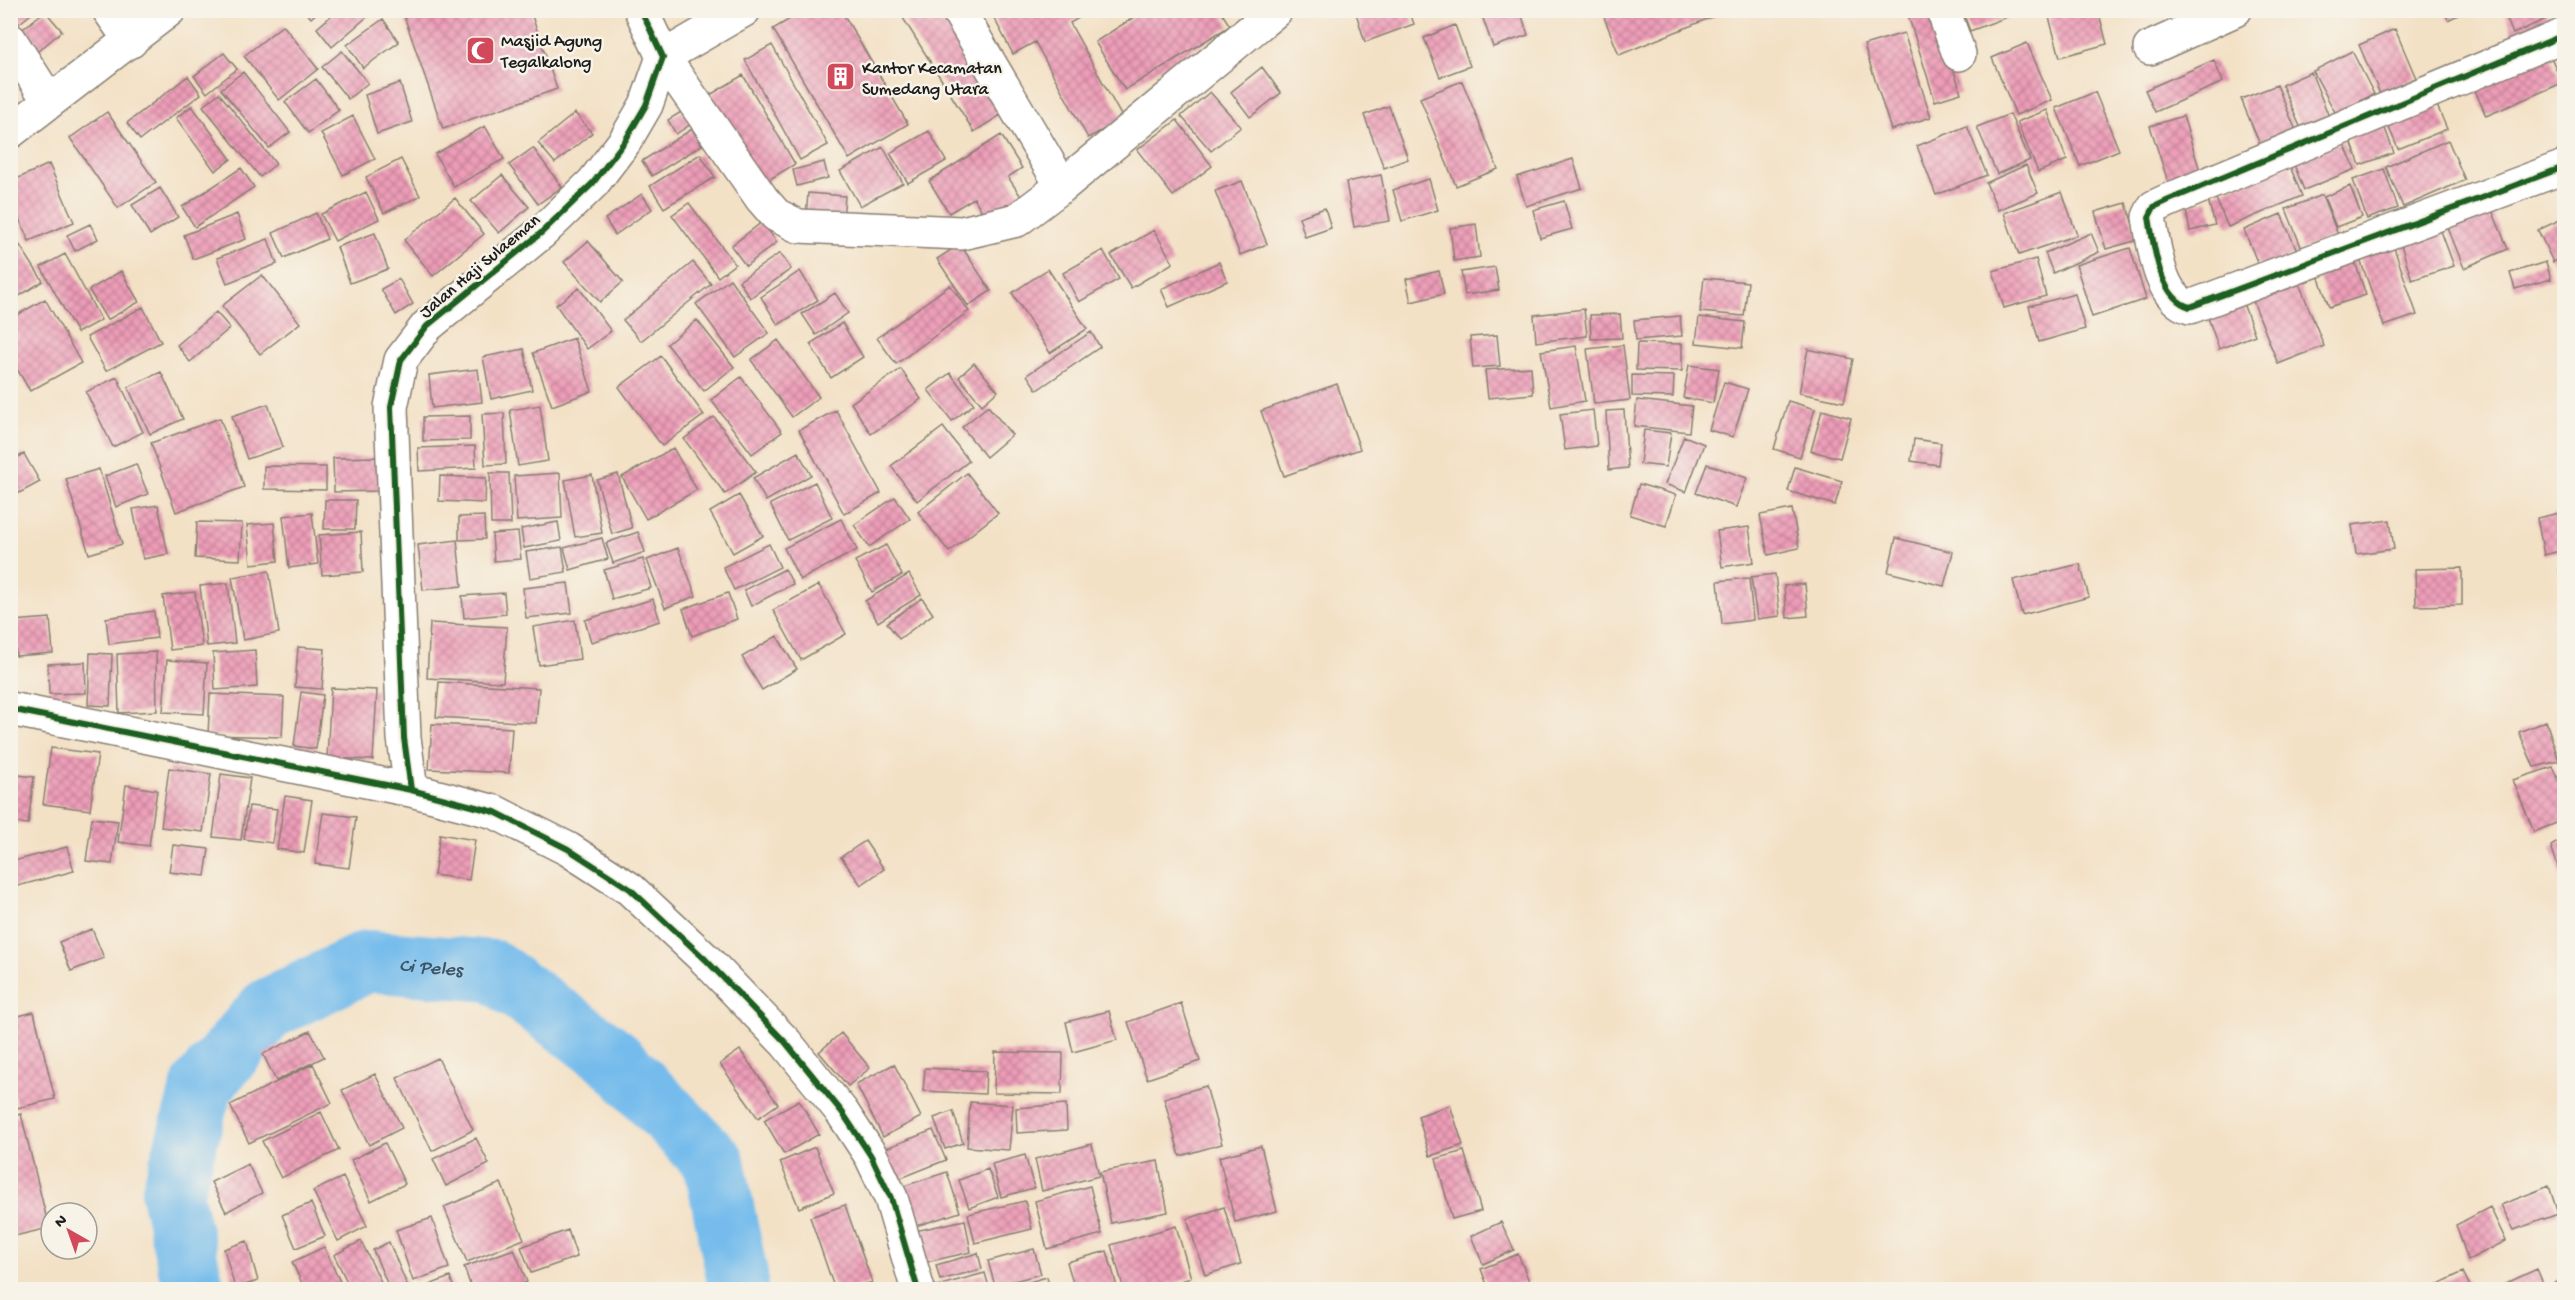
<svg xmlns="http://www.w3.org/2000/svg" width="2575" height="1300" font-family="'Gochi Hand',sans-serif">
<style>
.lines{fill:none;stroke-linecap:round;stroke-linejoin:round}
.river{stroke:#75bcec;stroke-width:62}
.building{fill:url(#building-cross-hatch)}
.minor-casing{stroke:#887e71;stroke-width:36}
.major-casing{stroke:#887e71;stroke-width:36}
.minor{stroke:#fff;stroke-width:33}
.major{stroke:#fff;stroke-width:33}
.cycleway-casing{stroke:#f7f3e8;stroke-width:10}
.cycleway{stroke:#1b5e20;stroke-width:6}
.labels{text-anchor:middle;stroke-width:5;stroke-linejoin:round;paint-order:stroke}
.poi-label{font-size:18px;fill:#1c1c1c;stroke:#f7f3e8;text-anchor:start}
.street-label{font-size:18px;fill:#1c1c1c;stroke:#f7f3e8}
.water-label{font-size:20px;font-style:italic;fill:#3b5465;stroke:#f7f3e8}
</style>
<defs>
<pattern id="building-cross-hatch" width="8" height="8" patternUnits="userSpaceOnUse" patternTransform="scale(1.5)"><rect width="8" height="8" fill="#ee9db8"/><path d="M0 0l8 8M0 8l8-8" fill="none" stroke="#c07f95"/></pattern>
</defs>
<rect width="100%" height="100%" fill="#f7f3e8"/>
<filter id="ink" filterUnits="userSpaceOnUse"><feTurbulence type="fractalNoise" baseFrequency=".0167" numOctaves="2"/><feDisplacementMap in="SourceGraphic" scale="12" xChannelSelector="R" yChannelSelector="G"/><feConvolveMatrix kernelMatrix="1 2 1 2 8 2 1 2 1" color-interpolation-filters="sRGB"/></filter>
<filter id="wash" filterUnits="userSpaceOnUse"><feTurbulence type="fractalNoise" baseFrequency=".008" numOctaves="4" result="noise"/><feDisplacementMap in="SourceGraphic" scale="24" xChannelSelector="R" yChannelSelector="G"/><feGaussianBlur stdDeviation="1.35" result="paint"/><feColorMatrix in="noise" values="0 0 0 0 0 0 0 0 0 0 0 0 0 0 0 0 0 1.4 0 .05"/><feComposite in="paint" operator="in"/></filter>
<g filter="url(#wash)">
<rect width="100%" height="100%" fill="#f3e1c6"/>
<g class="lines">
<path class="river" id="s1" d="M194 1290 172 1194 202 1086 268 1009 368 961 493 971 611 1056 714 1162 737 1275V1290"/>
</g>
<g id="blocks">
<path class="building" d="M10 10H36L15 27 10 21Z
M304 10H320L311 18Z
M338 10H375L332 47 317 28Z
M402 10H530L557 89 443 129Z
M805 10H841L908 124 849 159 773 29Z
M898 10H948L1010 109 974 132Z
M1003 10H1088L1089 12 1070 23 1123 119 1088 138 1035 42 1013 54 993 16Z
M1145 10H1220L1230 26 1125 90 1095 42Z
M1355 10H1409L1414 24 1365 42Z
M1480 10H1520L1528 35 1493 47Z
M1619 10H1727V11L1619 55 1604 17Z
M1913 10H1935L1961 93 1935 101 1907 12Z
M1962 10H2023V11L1970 31Z
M2047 10H2098L2107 44 2060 57Z
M2444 10H2468L2448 20Z
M2503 10H2544L2548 18 2513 34Z
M45 11 62 31 36 53 19 32Z
M383 19 399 42 363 68 347 45Z
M283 25 318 69 279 100 244 56Z
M1455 25 1470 66 1440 77 1424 38Z
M2395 29 2416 78 2380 94 2359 45Z
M1904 33 1931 117 1891 130 1864 45Z
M2027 43 2052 100 2016 115 1992 58Z
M772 45 828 145 800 160 745 60Z
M2548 50 2562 83 2486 116 2472 83Z
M342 51 368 83 348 99 322 67Z
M2352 51 2374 94 2336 114 2313 71Z
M224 53 237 69 207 93 194 76Z
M2214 60 2223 82 2155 112 2145 90Z
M1262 67 1281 93 1250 117 1231 92Z
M243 72 290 132 269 148 221 89Z
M2311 72 2330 119 2302 131 2282 85Z
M743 75 795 164 762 184 710 95Z
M188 76 201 94 140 140 127 123Z
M316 79 339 110 308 133 285 102Z
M1462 81 1498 169 1456 186 1420 98Z
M400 83 412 122 377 134 365 95Z
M2277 85 2297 133 2261 147 2241 99Z
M1210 92 1241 127 1211 151 1181 116Z
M2095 92 2119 150 2080 166 2056 108Z
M219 93 276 164 260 177 203 106Z
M2436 103 2447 129 2398 149 2387 123Z
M192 106 231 159 215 171 176 118Z
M1389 106 1408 159 1384 168 1364 115Z
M686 109 694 122 676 134 668 120Z
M2047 110 2067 160 2038 172 2017 122Z
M107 112 156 182 118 208 70 138Z
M575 113 592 133 555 163 538 143Z
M2010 114 2030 160 1997 174 1977 127Z
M353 116 375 159 343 175 321 133Z
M2183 116 2202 177 2170 188 2150 126Z
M1177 120 1212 166 1173 196 1137 150Z
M2383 123 2394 153 2360 165 2349 136Z
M485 126 504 159 454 187 435 154Z
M1967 126 1987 175 1936 195 1917 146Z
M692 129 702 145 652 176 642 161Z
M929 131 946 161 908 183 890 153Z
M1001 135 1022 168 1008 177 1024 201 989 223 974 198 949 213 929 181Z
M2448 140 2465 180 2403 207 2386 167Z
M2343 141 2355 169 2304 190 2293 162Z
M883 147 903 183 860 206 840 171Z
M533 148 562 187 538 204 509 165Z
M700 154 715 177 664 208 650 186Z
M401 159 420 196 384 213 366 177Z
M1573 159 1582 188 1526 206 1517 177Z
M824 162 828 178 797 186 793 170Z
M49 164 74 222 29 241 10 198V182Z
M2289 164 2302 196 2228 227 2214 194Z
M2026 165 2038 193 1998 210 1986 183Z
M241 168 254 187 195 227 182 207Z
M2384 169 2398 208 2367 219 2353 180Z
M502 175 529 207 499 233 471 201Z
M1381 175 1390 221 1354 227 1346 182Z
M1429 179 1438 210 1402 221 1393 190Z
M1242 181 1267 244 1240 255 1215 191Z
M2350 186 2362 217 2336 227 2324 197Z
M160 188 178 217 150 235 132 205Z
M366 192 379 219 335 241 321 214Z
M2062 192 2077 235 2019 255 2004 213Z
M808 193 845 196 843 221 806 218Z
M642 194 652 209 615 235 605 219Z
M2322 195 2338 235 2302 249 2286 209Z
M455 198 484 234 433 276 404 240Z
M2208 200 2215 225 2190 231 2185 206Z
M2488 200 2508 249 2464 268 2444 218Z
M1564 201 1572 229 1540 238 1533 210Z
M689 203 735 264 718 277 672 215Z
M2126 203 2138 240 2106 249 2095 212Z
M1325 208 1331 228 1305 237 1299 217Z
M316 213 327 239 284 258 273 233Z
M237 214 246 239 193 259 184 235Z
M2281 214 2298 253 2260 269 2244 230Z
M2564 218V257L2553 262 2538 230Z
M762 222 777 242 746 266 731 246Z
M90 224 98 239 75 251 67 235Z
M1476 224 1480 257 1454 261 1450 228Z
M10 230 43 281 10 302Z
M1154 230 1173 263 1131 288 1111 255Z
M2441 231 2454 266 2412 280 2401 245Z
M375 233 388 269 350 283 337 247Z
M2091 233 2099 252 2053 273 2045 253Z
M268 239 277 264 227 283 217 258Z
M588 241 623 282 600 302 564 262Z
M2392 242 2417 315 2384 326 2358 254Z
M960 244 991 291 968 306 937 259Z
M2130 248 2146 299 2092 317 2076 265Z
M1103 250 1119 279 1079 302 1063 273Z
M780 253 791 269 750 298 739 281Z
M65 254 101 320 77 333 41 267Z
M2036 259 2046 296 2004 308 1993 271Z
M2354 259 2366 295 2329 307 2317 272Z
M693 262 711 284 641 341 623 320Z
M1219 262 1227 281 1169 307 1161 289Z
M2546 262 2551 279 2515 289 2510 273Z
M1495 267 1499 290 1465 295 1461 272Z
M1048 269 1087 329 1050 353 1012 293Z
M121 271 139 302 107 320 89 290Z
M800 271 818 300 778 325 761 297Z
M1439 271 1444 294 1411 302 1406 279Z
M262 275 300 323 260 354 222 306Z
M1704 278 1748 282 1744 316 1700 312Z
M399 279 413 304 396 315 381 289Z
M730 279 769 333 735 357 696 304Z
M2299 283 2324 346 2278 364 2253 301Z
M950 285 969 311 896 364 877 338Z
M579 288 611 331 587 349 556 305Z
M835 293 848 313 816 335 802 314Z
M2075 294 2085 329 2039 342 2029 306Z
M2241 298 2255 335 2219 349 2206 312Z
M45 299 81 363 30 391 10 357V319Z
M143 307 161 342 106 371 87 337Z
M1584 309 1587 336 1536 342 1534 315Z
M216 312 230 328 190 362 177 345Z
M1620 314 1622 338 1591 339 1590 315Z
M1680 316 1682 336 1636 340 1634 320Z
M1699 317 1745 322 1742 348 1696 343Z
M697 320 734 367 704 391 667 344Z
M842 323 863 357 831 378 810 344Z
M1091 332 1100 347 1037 390 1027 375Z
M1497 335 1500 366 1473 368 1470 337Z
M574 338 592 391 552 406 533 353Z
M778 340 819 397 792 417 751 360Z
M1637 343 1682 344V371L1636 370Z
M1623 345 1630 400 1594 404 1587 349Z
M1576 346 1585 401 1551 407 1541 351Z
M524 349 532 390 491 399 483 357Z
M1808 349 1853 359 1844 402 1799 393Z
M661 356 704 415 662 446 619 387Z
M974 363 998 391 982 405 959 377Z
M1689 365 1719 369 1713 403 1683 398Z
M1531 367 1533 394 1488 398 1485 370Z
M478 369 482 402 432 408 429 375Z
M901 369 921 399 871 434 851 403Z
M161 372 183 419 150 434 128 387Z
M950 373 974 404 952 421 928 390Z
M1632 375 1674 376 1673 397 1632 396Z
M117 377 143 432 113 447 86 392Z
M741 377 782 432 752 454 711 400Z
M1724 382 1748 389 1733 437 1709 430Z
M1337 384 1360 449 1284 476 1261 411Z
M1637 400 1692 406 1689 432 1634 426Z
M1788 401 1815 409 1800 457 1774 449Z
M268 404 283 447 247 459 232 416Z
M540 405 548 461 518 466 510 410Z
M988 406 1012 435 986 457 962 427Z
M836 410 881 493 844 514 799 430Z
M1593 410 1597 446 1565 450 1560 414Z
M1624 410 1628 468 1609 470 1606 411Z
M1822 410 1851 418 1840 458 1811 451Z
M504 413 506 464 485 465 482 414Z
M470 416V440L423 441V417Z
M714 417 756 472 725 494 684 439Z
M220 418 244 487 176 512 151 443Z
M943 427 969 461 917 501 891 466Z
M1644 430 1671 433 1666 467 1640 464Z
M1684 436 1704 444 1686 492 1665 484Z
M1914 439 1941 443 1938 465 1911 461Z
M475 446 476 468 419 471 418 448Z
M673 448 697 490 646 519 622 477Z
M798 452 811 475 766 501 753 478Z
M24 454 40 482 10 498V461Z
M379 457 380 491 334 492 333 458Z
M136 464 148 494 116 507 105 476Z
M1707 464 1747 478 1736 507 1696 493Z
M264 466 326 467V490L264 489Z
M1795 467 1842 481 1835 505 1788 491Z
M99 469 122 544 89 554 66 479Z
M490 473H509L511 524H491Z
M560 473 562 518 517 521 514 476Z
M967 473 998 513 949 552 918 512Z
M618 474 632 528 612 534 597 480Z
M592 475 602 533 575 537 565 480Z
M440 476 486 478 485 503 439 501Z
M815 482 832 518 788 540 770 504Z
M1639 484 1676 495 1666 526 1630 515Z
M739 495 763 536 733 553 710 512Z
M895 497 910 519 869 547 854 525Z
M325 500H356L355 529H324Z
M158 505 168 554 143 559 133 509Z
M1792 509 1799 548 1768 555 1760 515Z
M2564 512V550L2544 555 2537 518Z
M312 513 318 564 289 568 283 516Z
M484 516 485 539 459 540V517Z
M841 519 857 550 800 580 784 548Z
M2390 520 2394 549 2356 554 2352 525Z
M197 522 242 523 240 560 195 558Z
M558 522 561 541 524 548 521 529Z
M274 523 278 561 251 564 247 525Z
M1749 527 1754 562 1722 567 1717 531Z
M361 532 363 572 322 575 319 535Z
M518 532 521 559 494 561 492 534Z
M638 532 645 552 613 563 606 543Z
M602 538 608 559 570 570 564 548Z
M1896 538 1953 552 1944 586 1888 572Z
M457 540 462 586 423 590 418 545Z
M769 544 780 567 734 590 723 567Z
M886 545 902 575 872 592 855 561Z
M562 547 566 572 530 578 526 552Z
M678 548 696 596 665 608 647 560Z
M643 559 651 588 612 599 604 570Z
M2080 564 2089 597 2022 615 2013 580Z
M2564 567V579L2559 570Z
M2462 568V605L2416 606 2415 569Z
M785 569 793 584 751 606 744 590Z
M269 571 279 633 243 640 232 577Z
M909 574 921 595 878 622 865 601Z
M1775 574 1780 616 1757 619 1751 577Z
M1749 578 1753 620 1722 624 1718 581Z
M228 583 235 643 207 646 200 586Z
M568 583 572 613 526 618 523 588Z
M1805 584 1808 616 1787 618 1784 586Z
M819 585 846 634 801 660 773 610Z
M195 592 202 646 170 650 163 596Z
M504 593 506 614 464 618 462 596Z
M728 593 737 619 692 636 683 609Z
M922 598 933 614 899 639 887 623Z
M653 599 660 621 591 642 585 620Z
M154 611 157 638 109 644 106 618Z
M50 618 53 653 16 656 13 621Z
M575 620 580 659 539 665 533 627Z
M430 623 507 627 503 682 427 678Z
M777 636 797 669 762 690 742 657Z
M298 647 325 649 322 689 295 687Z
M255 650 257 687 215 690 213 653Z
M156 652 157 711 119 713 117 654Z
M90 653 112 654 110 706 88 705Z
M167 660 207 663 204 714 163 712Z
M85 662 86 693 49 694 48 664Z
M439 682 539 688 536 723 436 717Z
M331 688 377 690 373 760 327 758Z
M301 692 323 695 316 749 294 746Z
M210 694 284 697 282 737 208 735Z
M2546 721 2559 761 2534 767 2519 732Z
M432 724 512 728 509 773 429 769Z
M51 748 98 754 90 810 43 804Z
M2553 767 2564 791V820L2534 832 2513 780Z
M169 768 211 774 203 832 161 827Z
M10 774 34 777 28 824 10 822Z
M221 774 250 778 241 840 213 837Z
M126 785 157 790 149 846 118 842Z
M285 796 312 800 304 853 277 849Z
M249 806 277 809 272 843 244 839Z
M323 813 356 817 349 868 315 864Z
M92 818 118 821 112 864 86 861Z
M440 834 475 840 469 880 434 875Z
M2564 838V877L2562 878 2551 846Z
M865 841 884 869 861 885 841 857Z
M173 845 209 849 205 876 169 872Z
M67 847 74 871 10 888V862Z
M92 929 104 958 71 971 59 942Z
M1181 1003 1200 1061 1147 1079 1128 1022Z
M1109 1011 1117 1040 1073 1052 1066 1022Z
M34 1012 55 1099 17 1108 10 1080V1018Z
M310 1031 324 1057 276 1081 263 1054Z
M841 1033 870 1068 848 1086 819 1052Z
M740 1050 778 1104 758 1118 720 1064Z
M995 1052 1063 1053 1062 1094 994 1093Z
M438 1058 473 1130 432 1151 397 1078Z
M313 1064 332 1103 249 1143 230 1105Z
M894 1064 921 1117 883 1137 856 1084Z
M925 1068 986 1071 985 1094 923 1091Z
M375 1074 402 1128 369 1145 342 1090Z
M1206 1086 1222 1144 1180 1156 1164 1098Z
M799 1100 819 1134 784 1154 764 1120Z
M970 1102 1013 1105 1009 1150 967 1147Z
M1066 1104 1067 1130 1017 1133 1016 1108Z
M1450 1105 1463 1145 1430 1156 1418 1116Z
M953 1111 963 1143 945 1149 934 1118Z
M321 1112 339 1150 281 1178 262 1141Z
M21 1114 49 1228 10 1237V1117Z
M933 1130 946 1160 896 1180 884 1149Z
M476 1138 489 1164 446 1186 433 1159Z
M385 1143 405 1184 371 1201 351 1160Z
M1092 1144 1099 1176 1042 1191 1035 1159Z
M1261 1146 1277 1211 1235 1222 1219 1157Z
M815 1147 834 1193 799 1208 780 1162Z
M1464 1151 1481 1211 1452 1219 1436 1159Z
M1025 1155 1034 1188 1001 1197 992 1164Z
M1158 1161 1168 1212 1111 1223 1100 1172Z
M248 1164 262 1193 226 1212 211 1182Z
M988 1169 998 1197 969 1208 959 1180Z
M947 1172 960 1212 910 1228 898 1188Z
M343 1177 367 1226 338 1241 313 1191Z
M501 1183 524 1239 467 1262 444 1207Z
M1090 1186 1102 1234 1047 1249 1035 1201Z
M2549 1186 2558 1214 2514 1230 2501 1205Z
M1025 1201 1032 1229 975 1243 968 1214Z
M311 1203 325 1236 296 1248 282 1215Z
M845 1205 872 1282 850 1290H835L810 1217Z
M1224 1207 1241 1264 1205 1275 1187 1219Z
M2490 1207 2506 1241 2468 1260 2456 1225Z
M432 1218 449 1268 413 1281 396 1230Z
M965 1220 971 1252 922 1263 915 1231Z
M1501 1222 1514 1250 1483 1264 1471 1236Z
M1176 1226 1191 1278 1152 1290H1124L1111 1245Z
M568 1230 577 1257 531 1273 521 1247Z
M247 1241 258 1281 235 1288 224 1249Z
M361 1241 385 1290H351L334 1255Z
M389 1242 407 1285 398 1290H390L373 1250Z
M324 1247 342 1286 336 1290H305L292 1262Z
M514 1249 527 1282 505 1290H472L464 1267Z
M1034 1249 1041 1274 995 1286 988 1261Z
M1107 1251 1118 1290H1075L1067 1262Z
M978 1253 982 1269 940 1280 936 1265Z
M1518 1254 1529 1281 1508 1290H1489L1481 1269Z
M2537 1269 2546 1290H2499L2498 1287Z
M2463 1272 2472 1290H2426Z
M985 1273 990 1290H934L933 1287Z
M10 1275H11L15 1290H10Z
M2564 1276V1290H2554L2552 1285Z
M450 1277 455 1290H419V1289Z
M1047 1277 1050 1290H1003V1289Z"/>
</g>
</g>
<g filter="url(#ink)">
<use href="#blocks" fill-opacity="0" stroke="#887e71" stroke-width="1.5"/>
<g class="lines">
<defs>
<path id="minor" d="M109 10 131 41
M744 10 663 57 762 199 776 215 798 226 962 233 1017 220 1062 186
M958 10 1062 186 1276 10
M1943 10 1959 54
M2564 35 2169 200 2154 207 2149 217C2154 246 2159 299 2190 307L2564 167
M10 40 49 101
M2150 48 2235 10
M10 709 411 790 495 812 568 849 630 889 706 960 786 1043 842 1112 871 1156 891 1198 918 1290
M411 790 404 738 391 407 401 360 427 326 541 233 593 183 625 141 646 105 663 57 641 10"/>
<path id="major" d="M10 132 169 10"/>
</defs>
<use href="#minor" class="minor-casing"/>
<use href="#major" class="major-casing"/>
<use href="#minor" class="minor"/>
<use href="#major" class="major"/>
<defs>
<path id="cycleway" d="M2564 35 2169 200 2154 207 2149 217C2154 246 2159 299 2190 307L2564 167
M10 709 411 790 495 812 568 849 630 889 706 960 786 1043 842 1112 871 1156 891 1198 918 1290
M411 790 404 738 391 407 401 360 427 326 541 233 593 183 625 141 646 105 663 57 641 10"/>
</defs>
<use href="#cycleway" class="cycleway-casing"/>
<use href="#cycleway" class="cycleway"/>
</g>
</g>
<defs>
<symbol id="mosque-square" viewBox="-11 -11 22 22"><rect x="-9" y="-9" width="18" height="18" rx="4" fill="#d1495b" stroke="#f7f3e8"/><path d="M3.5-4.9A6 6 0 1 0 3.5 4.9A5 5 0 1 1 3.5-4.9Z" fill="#fff"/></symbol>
<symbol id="building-square" viewBox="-11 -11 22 22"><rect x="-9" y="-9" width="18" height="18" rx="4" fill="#d1495b" stroke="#f7f3e8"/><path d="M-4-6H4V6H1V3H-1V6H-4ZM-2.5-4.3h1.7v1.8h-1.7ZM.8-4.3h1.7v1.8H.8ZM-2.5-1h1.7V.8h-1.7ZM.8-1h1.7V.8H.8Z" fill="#fff"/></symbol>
</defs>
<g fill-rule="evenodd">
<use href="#mosque-square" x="464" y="34" width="33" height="33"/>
<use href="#building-square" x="824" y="60" width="33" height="33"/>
</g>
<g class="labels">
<g class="poi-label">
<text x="501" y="46">Masjid Agung<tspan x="501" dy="21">Tegalkalong</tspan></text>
<text x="862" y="73">Kantor Kecamatan<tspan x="862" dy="21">Sumedang Utara</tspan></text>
</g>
<g class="street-label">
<text transform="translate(479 265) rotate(-40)" y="6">Jalan Haji Sulaeman</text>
</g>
<g class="water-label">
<text dy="7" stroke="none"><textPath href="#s1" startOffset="486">Ci Peles</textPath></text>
</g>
</g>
<rect width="2575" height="1300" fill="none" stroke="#f7f3e8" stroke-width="36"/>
<g transform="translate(69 1231) rotate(320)"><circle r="28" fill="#f7f3e8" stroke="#9f9d96" stroke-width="1.5"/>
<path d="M0-4.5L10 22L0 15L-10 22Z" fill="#d1495b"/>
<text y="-9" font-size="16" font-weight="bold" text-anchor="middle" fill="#1c1c1c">N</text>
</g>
</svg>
